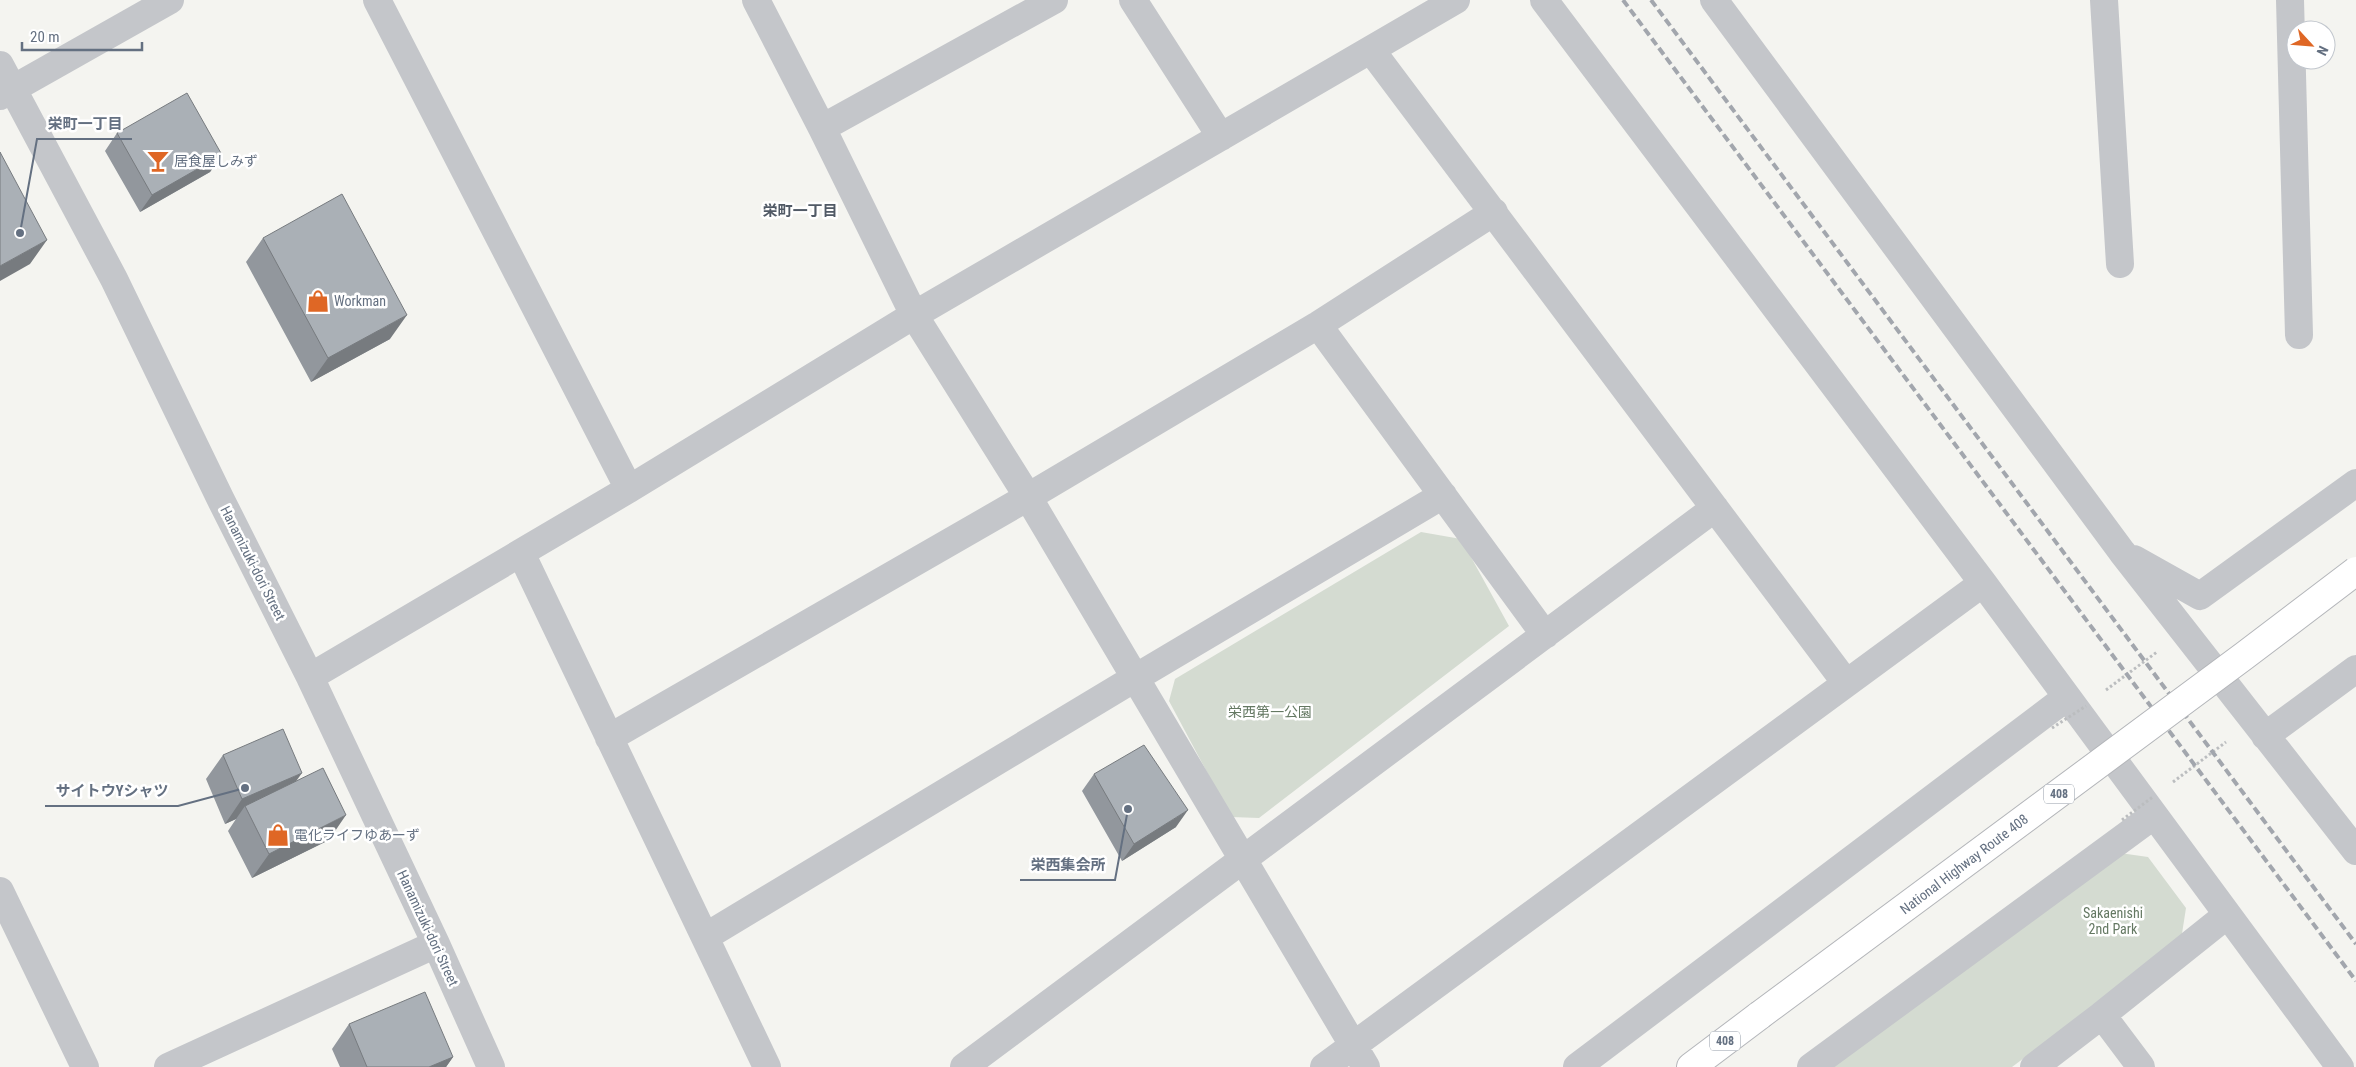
<svg xmlns="http://www.w3.org/2000/svg" width="2356" height="1067" font-family="'Roboto Condensed','Noto Sans JP',sans-serif">
<style>
.green{fill:#d4dbd1}
.lines{fill:none;stroke-linecap:round;stroke-linejoin:round}
.highway-casing{stroke:#b4b6ba;stroke-width:30}
.path{stroke:#bbbdbf;stroke-width:3;stroke-dasharray:2.5 2.5;stroke-linecap:butt}
.minor{stroke:#c4c6ca;stroke-width:28}
.highway{stroke:#fff;stroke-width:28}
.rail{stroke:#a2a6ad;stroke-width:4;stroke-dasharray:8 4;stroke-linecap:butt}
.highway-bridge-casing{stroke:#b4b6ba;stroke-width:30;stroke-linecap:butt}
.path-bridge{stroke:#bbbdbf;stroke-width:3;stroke-dasharray:2.5 2.5;stroke-linecap:butt}
.highway-bridge{stroke:#fff;stroke-width:28}
.wall{fill:#92979d}
.shaded-wall{fill:#777b7f}
.building{fill:#aab0b6;stroke:#777b7f}
.labels{text-anchor:middle;stroke-width:5;stroke-linejoin:round;paint-order:stroke}
.shield{fill:#fff;stroke:#929ba7;stroke-width:1}
.shield-label{font-size:12px;font-weight:bold;fill:#647081}
.poi-label{font-size:14px;fill:#647081;stroke:#fff;text-anchor:start}
.street-label{font-size:14px;fill:#647081;stroke:#fff}
.park-label{font-size:14px;fill:#647862;stroke:#fff}
.neighbourhood-label{font-size:15px;font-weight:bold;fill:#515a66;stroke:#fff}
.leader{fill:none;stroke:#647081;stroke-width:2}
.callout-dot{fill:#647081;stroke:#fff;stroke-width:2}
.callout-label{font-size:15px;text-anchor:middle;font-weight:bold;fill:#647081;stroke:#fff;stroke-width:5;stroke-linejoin:round;paint-order:stroke}
</style>
<rect width="100%" height="100%" fill="#f4f4f0"/>
<path class="green" d="M1421 532 1461 539 1509 626 1259 818 1231 817 1169 701 1175 679Z
M2113 852 2148 857 2186 908 2181 940 2012 1067H1832Z"/>
<g class="lines">
<defs>
<path id="highway" d="M1691 1067 1760 1015"/>
</defs>
<use href="#highway" class="highway-casing"/>
<path class="path" d="M2106 690 2157 652
M2173 782 2226 742"/>
<path class="minor" d="M377 0 629 489
M756 0 822 128 914 315 1028 497 1366 1067
M1133 0 1221 137
M1544 0 1983 583 2340 1067
M1714 0 2122 552 2356 851
M2104 0 2120 264
M2290 0 2299 335
M1371 50 1846 683
M0 65 114 279 220 498 310 677 436 944 491 1067
M0 96 170 0
M822 128 1054 0
M1318 325 1545 635
M521 553 767 1067
M2134 559 2200 596 2356 483
M310 677 629 489 914 315 1456 0
M2265 736 2356 669
M609 738 1028 497 1318 325 1494 212
M0 891 85 1067
M705 937 1135 678 1443 495
M2102 1015 2227 915
M168 1067 436 944
M964 1067 1715 508
M1324 1067 1983 583
M1577 1067 2067 697
M1811 1067 2153 816
M2034 1067 2102 1015 2141 1067"/>
<use href="#highway" class="highway"/>
<path class="rail" d="M1623 0 2356 981
M1651 0 2356 944"/>
<defs>
<path id="highway-bridge" d="M1760 1015 2244 656 2356 571"/>
</defs>
<use href="#highway-bridge" class="highway-bridge-casing"/>
<path class="path-bridge" d="M2052 728 2086 706
M2122 820 2154 796"/>
<use href="#highway-bridge" class="highway-bridge"/>
</g>
<path class="wall" d="M117 133 222 155 210 172 140 212 105 151Z
M263 238 390 339 311 382 246 262Z
M223 755 296 781 329 840 252 878 228 831 236 819 225 824 206 779Z
M1094 774 1176 827 1122 861 1082 791Z
M349 1024 453 1057 446 1067H340L332 1049Z"/>
<path class="shaded-wall" d="M222 155 210 172 140 212 152 195Z
M47 240 30 264 0 281V266Z
M407 315 390 339 311 382 328 358Z
M302 773 284 798 245 806 236 819 225 824 242 799Z
M1188 810 1176 827 1122 861 1134 844Z
M346 815 329 840 252 878 269 854Z
M453 1057 446 1067H429Z"/>
<path class="building" d="M187 93 222 155 152 195 117 133Z
M0 152 47 240 0 266Z
M342 194 407 315 328 358 263 238Z
M283 729 302 773 242 799 223 755Z
M1144 745 1188 810 1134 844 1094 774Z
M323 768 346 815 269 854 245 806Z
M425 992 453 1057 429 1067H367L349 1024Z"/>
<defs>
<symbol id="bar-bare" viewBox="-9 -9 18 18"><path d="M-6-5H6L.8 .8V4.5H3.5V6h-7V4.5H-.8V.8Z" fill="#df6725" stroke="#fff" stroke-width="2.5" paint-order="stroke"/></symbol>
<symbol id="shop-bare" viewBox="-9 -9 18 18"><path d="M-5-2.5h2.3a2.7 3.5 0 0 1 5.4 0H5L5.5 6h-11ZM-1.5-2.5h3a1.5 2.3 0 0 0-3 0Z" fill="#df6725" stroke="#fff" stroke-width="2.5" paint-order="stroke"/></symbol>
</defs>
<g fill-rule="evenodd">
<use href="#bar-bare" x="142" y="145" width="32" height="32"/>
<use href="#shop-bare" x="302" y="285" width="32" height="32"/>
<use href="#shop-bare" x="262" y="819" width="32" height="32"/>
</g>
<g class="labels">
<g class="shield">
<rect x="2044" y="784.5" width="30" height="19" rx="4"/>
<rect x="1710" y="1031.5" width="30" height="19" rx="4"/>
</g>
<g class="shield-label">
<text x="2059" y="798">408</text>
<text x="1725" y="1045">408</text>
</g>
<g class="poi-label">
<text x="174" y="166">居食屋しみず</text>
<text x="334" y="306">Workman</text>
<text x="294" y="840">電化ライフゆあーず</text>
</g>
<g class="street-label">
<text transform="translate(253 563) rotate(63)" y="5">Hanamizuki-dori Street</text>
<text transform="translate(1964 864) rotate(-37)" y="5">National Highway Route 408</text>
<text transform="translate(428 928) rotate(65)" y="5">Hanamizuki-dori Street</text>
</g>
<g class="park-label">
<text x="1270" y="717">栄西第一公園</text>
<text x="2113" y="918">Sakaenishi<tspan x="2113" dy="16">2nd Park</tspan></text>
</g>
<g class="neighbourhood-label">
<text x="800" y="216">栄町一丁目</text>
</g>
</g>
<path class="leader" d="M20 233L37 139H132M245 788L178 806H45M1128 809L1115 880H1020"/>
<g class="callout-dot">
<circle cx="20" cy="233" r="5"/>
<circle cx="245" cy="788" r="5"/>
<circle cx="1128" cy="809" r="5"/>
</g>
<g class="callout-label">
<text x="85" y="129">栄町一丁目</text>
<text x="112" y="796">サイトウYシャツ</text>
<text x="1068" y="870">栄西集会所</text>
</g>
<g transform="translate(2311 45) rotate(116)"><circle r="24" fill="#ffffff" stroke="#c1c6cd"/>
<path d="M0-4L9 19L0 12L-9 19Z" fill="#df6725"/>
<text y="-8" font-size="14" font-weight="bold" text-anchor="middle" fill="#647081">N</text>
</g>
<path d="M22 42v8h120v-8" fill="none" stroke="#647081" stroke-width="2.5"/>
<text x="30" y="42" font-size="15" fill="#647081" stroke="#ffffff" stroke-width="4" paint-order="stroke">20 m</text>
</svg>
